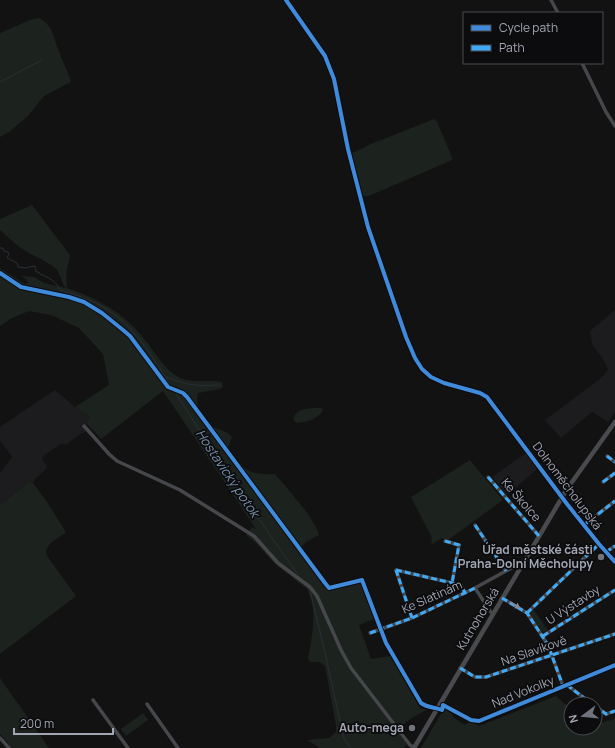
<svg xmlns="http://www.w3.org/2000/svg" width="615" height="748" font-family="Manrope,sans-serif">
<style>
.built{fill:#1c1c1e}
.green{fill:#1c221d}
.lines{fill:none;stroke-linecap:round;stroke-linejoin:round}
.stream{stroke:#293037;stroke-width:1}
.minor{stroke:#46474b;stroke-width:3.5}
.major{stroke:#484a4d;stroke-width:4.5}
.quiet{stroke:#3fa9f5;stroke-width:3;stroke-dasharray:6 3;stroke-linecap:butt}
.cycleway-casing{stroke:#0c0c0e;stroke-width:6}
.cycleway{stroke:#408adc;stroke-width:4}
.oneway{fill:#878a94}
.poi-dot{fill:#70737b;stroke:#0c0c0e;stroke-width:1.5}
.labels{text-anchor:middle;stroke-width:3.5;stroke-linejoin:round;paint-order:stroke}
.street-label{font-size:12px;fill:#a3a7b3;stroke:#0c0c0e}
.poi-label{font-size:12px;font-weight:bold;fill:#a3a7b3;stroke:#0c0c0e;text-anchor:end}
.water-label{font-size:13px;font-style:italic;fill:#7994ae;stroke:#0c0c0e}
</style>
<rect width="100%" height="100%" fill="#121212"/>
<path class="built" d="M615 310V412L608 422 592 412 561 438 545 420 597 381 604 375 608 369 603 359 592 344 590 331Z
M55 390 75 407 89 416 85 432 80 434 67 444H61L43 456 42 459 47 467 46 469 34 480 33 483 29 482 0 505V473L12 457 0 440V427Z
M526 453 537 469 507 495 492 477Z"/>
<path class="green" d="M39 18C52 24 54 38 58 49 62 60 67 70 71 81L69 83 44 96 28 116 9 132 0 137V33L30 20Z
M434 119 437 122 452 157V160L369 196H362L352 153 371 144Z
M32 205 70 255 66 275 67 288C97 298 126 314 145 340 154 351 163 367 175 375 189 385 206 379 222 382L223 387 220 389 198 393C194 405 204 424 215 428 223 431 227 431 232 437 231 441 228 445 229 449 230 452 232 455 234 457 245 473 257 475 275 474 286 487 316 520 319 535L306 542 302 546C306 555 324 584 333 585L361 578 374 619 359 625 371 659 390 656 420 708 427 710C416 715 404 721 398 732L407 744 404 748H320L307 740 329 738 336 732V725L325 666 319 662H310L308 658C312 636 318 610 307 589L275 564 256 543 246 535 252 527 256 529 163 391 101 439 87 424 89 416 75 407 109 385 103 354 79 328 51 315 29 311 12 318 0 326V268L25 284 28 283 26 279 21 276 34 277 44 283 66 288C61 283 61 274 56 269 46 260 32 256 21 248 14 243 7 236 0 230V219Z
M313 408H322L323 411C317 419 307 422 297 423L293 420C295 410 304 409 313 408Z
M470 460 503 500 448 540 442 538 431 545 432 538 411 497Z
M29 482 33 483 47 502 66 532C58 539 43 544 47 556L76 596 0 654V505Z
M533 609 548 630 543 633 529 614Z
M0 678 49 748H11L8 743 0 734Z
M556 696 571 709V728H595V724L615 719V748H421L444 709 450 712 454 718 465 725 470 721 479 726Z
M143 713 148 720 126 736 121 729Z"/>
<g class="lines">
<path class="stream" d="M0 82 42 60
M0 248H3L4 251 8 252 9 254 7 258 17 263 18 267 25 268 35 266 36 272H39L40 274C48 277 56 281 60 290 80 296 98 302 115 315 139 333 155 361 171 386 183 405 195 423 207 442 236 487 266 530 297 573
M166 377C188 386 197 386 220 385
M307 587 310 590 325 653 344 739 351 748"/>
<path class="minor" d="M286 0 325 56 334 79 348 149 368 227 406 337 415 358 422 369 431 377 444 383 480 393 487 397 567 504 599 544 615 562
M551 0 558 13
M582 63 606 112 615 126
M84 426 109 454 117 461 180 490 254 536 278 563 310 587 317 596 341 650 351 668 410 745 414 748
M607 456 615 462
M488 477 539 536
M603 482 615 473
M475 525 506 571
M584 525 615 501
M445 541 459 545 452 583
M606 552 615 546
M396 570 461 585 465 593
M396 570 412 618
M475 588 490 611 493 614
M502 598 527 613 548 645 563 686
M527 613 599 544
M370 633 412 618 473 589 517 565 521 567
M543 636 615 590
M460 668 475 677H486L615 634
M567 685 592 704
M93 700 128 748
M440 703 471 720 479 721 615 665
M147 704 178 748
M595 706 606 714 615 711
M0 738 9 748"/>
<path class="major" d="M414 748 567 489 615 422"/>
<path class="quiet" d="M607 456 615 462
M488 477 539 536
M603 482 615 473
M475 525 506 571
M584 525 615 501
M445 541 459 545 452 583
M606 552 615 546
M396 570 461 585 465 593
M396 570 412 618
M502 598 527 613 548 645 563 686
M527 613 599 544
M370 633 412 618 475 588
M543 636 615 590
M460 668 475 677H486L615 634
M567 685 592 704
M595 706 606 714 615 711"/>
<defs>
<path id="cycleway" d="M286 0 325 56 334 79 348 149 368 227 406 337 415 358 422 369 431 377 444 383 480 393 487 397 567 504 599 544 615 562
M0 273 21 287 69 297 84 302 102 313 123 330 130 336 168 387 183 393 187 397 325 583 329 588 362 580 386 643 421 703C428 708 435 707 442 710L443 705 471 720 479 721 615 665"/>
</defs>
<use href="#cycleway" class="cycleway-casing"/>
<use href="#cycleway" class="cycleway"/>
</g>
<defs><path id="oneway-solid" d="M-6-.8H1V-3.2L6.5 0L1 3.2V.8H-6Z"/></defs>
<use class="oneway" href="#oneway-solid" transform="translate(515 605) rotate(32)"/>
<g class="poi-dot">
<circle cx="601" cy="557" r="4"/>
<circle cx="412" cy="728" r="4"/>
</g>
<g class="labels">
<g class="street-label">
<text transform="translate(567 486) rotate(53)" y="4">Dolnoměcholupská</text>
<text transform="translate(521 500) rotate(49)" y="4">Ke Školce</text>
<text transform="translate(432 597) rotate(-24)" y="4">Ke Slatinám</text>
<text transform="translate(573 605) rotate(-33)" y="4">U Výstavby</text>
<text transform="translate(478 619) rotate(-59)" y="4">Kutnohorská</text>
<text transform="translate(534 651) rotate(-19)" y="4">Na Slavíkově</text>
<text transform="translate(523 692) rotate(-22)" y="4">Nad Vokolky</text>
</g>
<g class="poi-label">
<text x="593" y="554">Úřad městské části<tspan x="593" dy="14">Praha-Dolní Měcholupy</tspan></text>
<text x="404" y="732">Auto-mega</text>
</g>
<g class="water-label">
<text transform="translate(228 473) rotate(56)" y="5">Hostavický potok</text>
</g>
</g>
<rect x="463" y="12" width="140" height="52" fill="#0c0c0e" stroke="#484a50"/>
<rect x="471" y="25" width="20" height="6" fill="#408adc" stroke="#484a50"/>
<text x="499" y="32" font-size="12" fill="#a3a7b3">Cycle path</text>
<rect x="471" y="45" width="20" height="6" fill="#3fa9f5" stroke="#484a50"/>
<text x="499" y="52" font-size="12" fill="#a3a7b3">Path</text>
<g transform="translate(583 716) rotate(254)"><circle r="19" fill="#0c0c0e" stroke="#484a50"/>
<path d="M0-3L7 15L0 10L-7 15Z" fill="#70737b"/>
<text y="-6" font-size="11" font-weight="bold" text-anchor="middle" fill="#a3a7b3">N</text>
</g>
<path d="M14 728v6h99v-6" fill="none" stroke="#a3a7b3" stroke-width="2"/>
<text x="20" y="728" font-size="12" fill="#a3a7b3" stroke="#0c0c0e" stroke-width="3" paint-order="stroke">200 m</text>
</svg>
